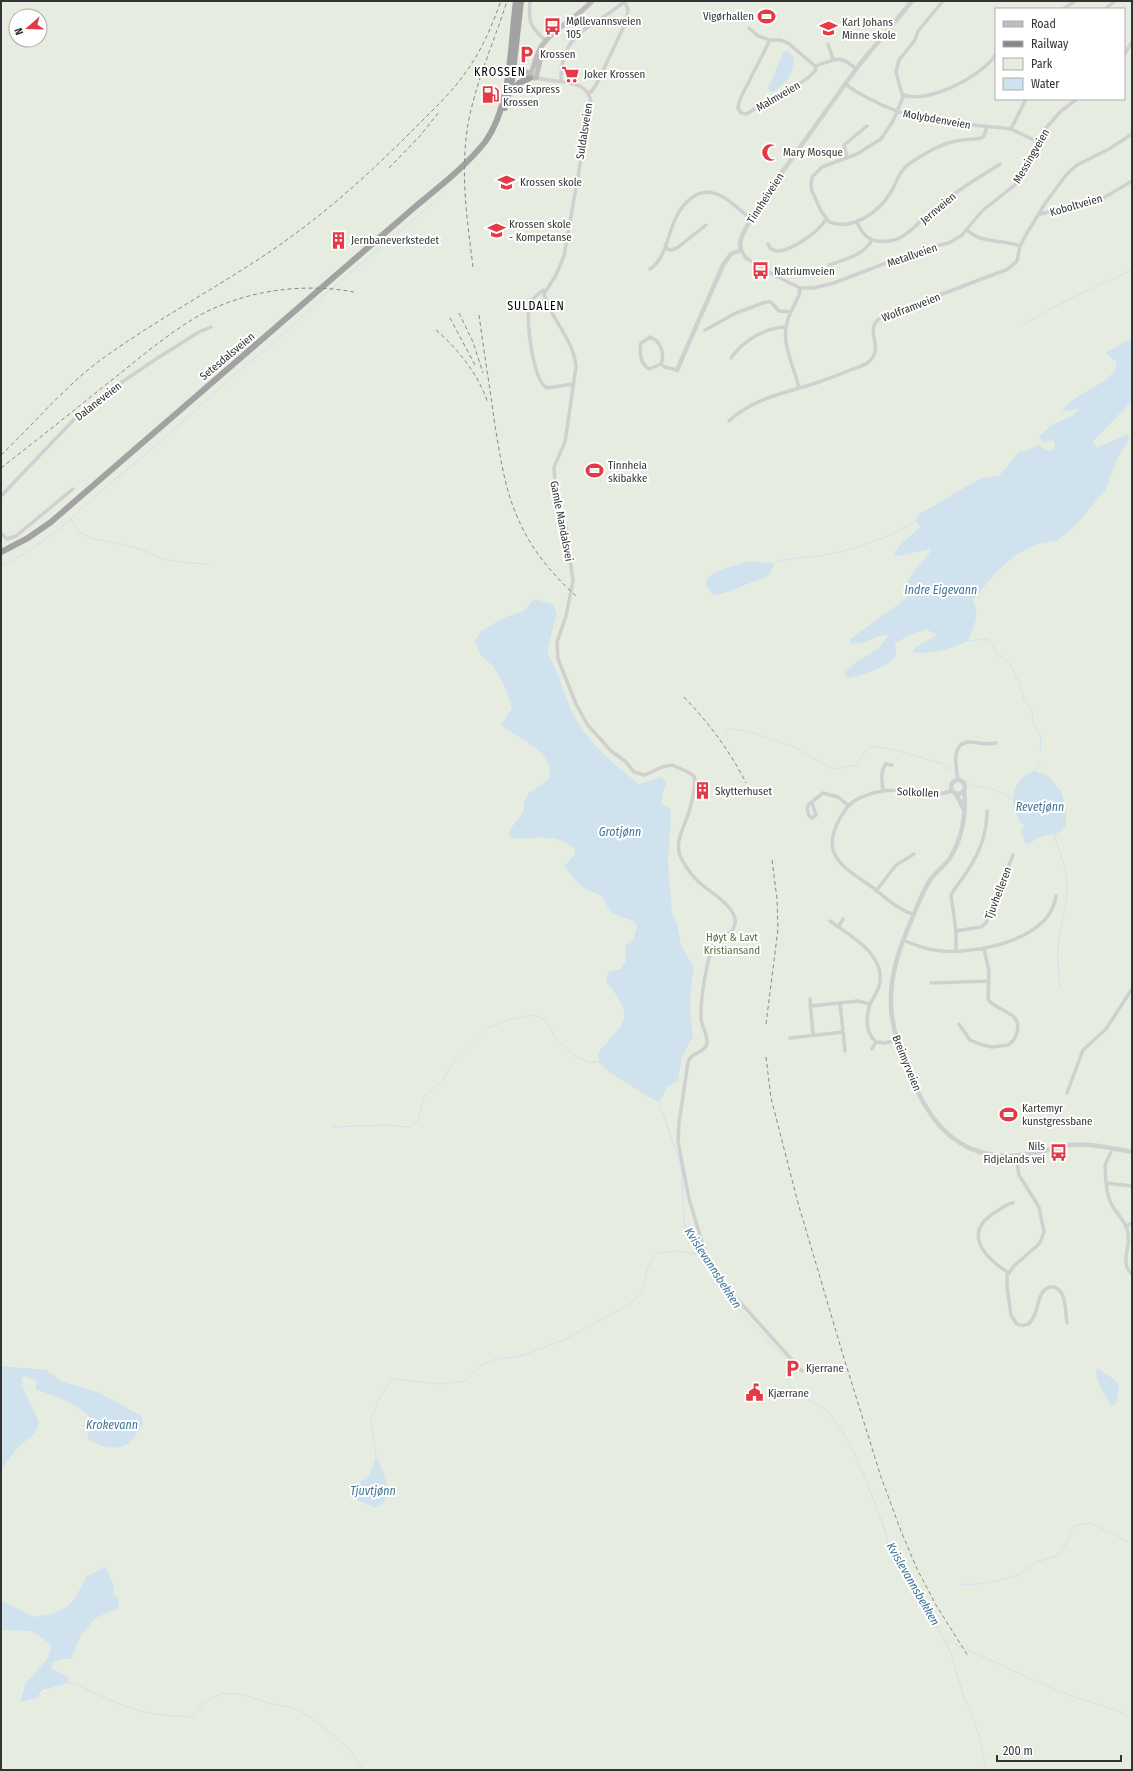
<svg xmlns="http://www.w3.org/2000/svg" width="1133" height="1771" font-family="'Fira Sans Condensed',sans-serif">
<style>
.green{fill:#e6ecdf;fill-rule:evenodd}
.water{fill:#cfe2ee}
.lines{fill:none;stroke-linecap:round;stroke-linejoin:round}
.stream{stroke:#cfe2ee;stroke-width:1}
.minor{stroke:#d0d0d0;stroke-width:3.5}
.tertiary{stroke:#d0d0d0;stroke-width:4.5}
.secondary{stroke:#bdbdbd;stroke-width:5}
.trunk{stroke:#a2a2a2;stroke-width:6}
.rail{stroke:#888;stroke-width:1;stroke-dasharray:4 3;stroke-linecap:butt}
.labels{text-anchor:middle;stroke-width:4;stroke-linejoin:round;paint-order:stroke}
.poi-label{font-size:11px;fill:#333;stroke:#fff;text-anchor:start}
.street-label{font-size:11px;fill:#333;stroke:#fff}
.park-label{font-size:11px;fill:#56703f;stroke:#fff}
.neighbourhood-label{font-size:12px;letter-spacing:1px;fill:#000;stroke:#fff}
.water-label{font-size:12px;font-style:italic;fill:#3f7597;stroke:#fff}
</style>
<rect width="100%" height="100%" fill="#fff"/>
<path class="green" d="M1 1H1132V1770H1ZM996 9H1124V99H996ZM16 16H40V40H16ZM32 1676 45 1689 37 1698 20 1702 25 1684Z"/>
<path class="water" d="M788 51 794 58C792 76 788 83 772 92L768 89 783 52Z
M1132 338V401L1093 441 1097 448 1127 434 1130 437 1117 459 1106 489 1075 526 1056 541 1037 544 1016 555 997 571 973 600C980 617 974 625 968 641 949 649 932 655 912 652L916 647 937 635 926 629 908 636 895 643 896 656C883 669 865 674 847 679L845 673C858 655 878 656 888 635 876 634 865 645 852 644L849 640 907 598 904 588 915 569 929 554 931 549 899 556 894 554 902 543 920 527 916 521 918 515 981 478 999 476 1019 452 1025 451 1039 445 1050 452 1055 446 1054 440 1043 442 1039 436 1052 425 1073 415 1080 409 1062 411C1071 397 1091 390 1104 381 1109 378 1112 373 1116 369V362L1106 353Z
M747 561 772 563 774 566 768 576 722 594 714 595 706 586 707 579C720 568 731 568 747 561Z
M534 599 553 604 557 613 547 652C558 671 563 692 572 712 587 742 612 763 639 784L662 777 666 783C664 791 661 797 662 805L670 808 671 816 668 864 672 913 677 924 681 945 694 968 691 988 690 1012 693 1036 682 1057 678 1081 667 1087 659 1103 618 1078 599 1063 598 1053C626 1019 636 1020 606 981L608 972 621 969 626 961 625 946 634 938 637 927 634 921C613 914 612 916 601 895 584 890 574 882 565 866L575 854V849C553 831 534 841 510 838L509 831 524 811V802L529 793 549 779C555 750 519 740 501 725L512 708 506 689 494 667 480 654 475 640 481 631 503 618 524 611Z
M1034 771 1047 775 1061 791 1066 808V825C1053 840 1055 831 1040 837 1035 839 1032 844 1026 844L1021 832 1024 826C1007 809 1010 779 1034 771Z
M1 1366 46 1370 63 1382 100 1393 141 1416 143 1423C139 1429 134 1440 128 1444 114 1451 99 1447 87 1438L90 1426V1417C73 1402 58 1396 36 1390L37 1381 25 1376 21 1378 23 1388 39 1422 35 1433 16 1449 1 1470Z
M1097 1368 1115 1380 1119 1386 1116 1405H1111C1105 1395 1094 1380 1097 1368Z
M376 1457C381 1465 391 1490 386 1499 384 1502 379 1506 376 1508L354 1499 351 1490 370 1474Z
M105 1567 114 1585 113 1595 118 1598 119 1608 95 1618 80 1637 71 1659H61L53 1662 51 1668 69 1678 68 1683 43 1690 37 1698 20 1702 25 1684 48 1658 52 1646 33 1631 1 1630V1600L33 1617 53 1614 68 1606 75 1598 87 1576Z"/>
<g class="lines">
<path class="stream" d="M1021 326 1067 300 1132 270
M71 519 79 532 93 539 117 543 140 549 163 559 189 563 210 564
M772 563C790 557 811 558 830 554 860 548 890 537 916 521
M1 566 21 556 61 528 96 495 151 450 239 371 277 340 330 290 445 193
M968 641C976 642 984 635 991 642
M993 645 996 654 1004 658 1011 666 1021 688 1024 699 1032 711 1033 723 1041 737 1040 751
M725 730 736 729 754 733 794 747 832 769 856 765 864 753 872 746 894 750 941 763 955 774
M1034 771 1041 762
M959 777 972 785 995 790 1013 799
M1054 835C1060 851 1066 868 1067 886 1068 903 1062 918 1060 935 1056 952 1058 969 1060 987
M659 1103 676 1150 682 1173 684 1223 721 1285 735 1305 786 1359 789 1386 828 1412 842 1431 854 1453 864 1475 886 1533 888 1545 900 1565 912 1579 951 1653 963 1695 973 1716 980 1740 986 1770
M333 1127 384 1125 409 1127 418 1121 424 1097 442 1081 455 1060 486 1029 509 1020 533 1015 545 1020 557 1040 576 1057 591 1063 599 1061
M376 1457 371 1418 380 1397 392 1379 441 1384 464 1381 483 1364 496 1359 521 1356 566 1339 631 1303 642 1291 648 1267 657 1253 676 1251 702 1255
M962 1584 969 1585 992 1582 1016 1576 1035 1563 1058 1555 1063 1549 1074 1526 1089 1523 1112 1533 1132 1545
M946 1640 1049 1687 1072 1696 1119 1711 1132 1720
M68 1683 75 1684C97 1693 118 1706 141 1711 157 1715 175 1716 191 1717L205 1702 223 1693 244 1695 268 1703 291 1707 311 1717 348 1748 362 1768 367 1770"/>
<path class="minor" d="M530 1C528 22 530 27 546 41
M943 1 918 31 915 40 899 60 896 72 902 94C926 106 984 75 996 54
M1063 9 1075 1
M1105 9 1115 1
M749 28 758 36 770 40H780L788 43 815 66C835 61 837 52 856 69
M770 40 740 99 738 108 741 113 746 114C754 110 760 105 768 100 784 91 803 85 816 70L815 66
M828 44 833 59
M1124 55 1132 42
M531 73C533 75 535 77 538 78 556 84 587 77 591 102L564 256 556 275 544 294C551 320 574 339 576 367L565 442 554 467 556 496 559 510 566 528 573 581 566 616 557 642 558 659 576 704 587 724 611 751 625 761 634 772 645 775 662 767 672 765 688 772 694 776 695 781C694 790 693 800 690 808 686 825 672 843 682 860 687 869 694 878 701 884 713 894 747 913 731 932 726 934 721 934 717 939 707 950 700 1004 701 1019 702 1027 708 1035 707 1043 705 1054 691 1051 688 1062L679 1123 678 1142 689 1199 700 1235 708 1258 720 1280 802 1371
M561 81C560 30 595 28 625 1
M846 84C853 91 862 95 872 100 915 124 964 123 1011 129
M588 93 591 92 596 85 626 22 628 10 625 2
M904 95 893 121 881 139 857 154 822 167 812 177 811 186 812 191 821 211 829 222C853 231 879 212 891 192 897 182 899 171 909 164 922 155 940 144 956 141 965 139 973 140 981 138L984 136 987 126
M1026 99 1011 129 1038 142
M847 158 844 145 867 126
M1040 214 1100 200 1132 181
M857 221C860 231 867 240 878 241 901 244 912 229 927 215 934 208 941 203 949 198 965 185 983 175 1000 164
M967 230C982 244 1001 239 1020 246
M768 244 770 248 776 251C790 252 819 232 826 219
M665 248 671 250 677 248 706 225
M741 250 746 258 772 274 800 288H813L834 283 925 248 949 243 962 235 982 211 1016 184 1022 177 1034 148 1046 128 1061 111 1077 99
M829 265C844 260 864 255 872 240
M650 269C673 253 665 216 693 197 715 182 734 206 751 219
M545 291 543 290C538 295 530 299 529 306 526 321 533 381 547 388L573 384
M791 312 799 295 800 288
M705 330 736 313 766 302H771L779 311 791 312C777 338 793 362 799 388
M650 337C661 341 665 354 661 364L649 369C640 363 639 353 641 343Z
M731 358C743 341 764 328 785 327
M661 364 665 367 677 370
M729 421C752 399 784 393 813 384 831 378 848 371 866 364 889 348 860 330 882 317L1008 269 1017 261 1020 246 1027 233 1046 202 1067 174 1077 165 1109 149 1132 134
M1 496 82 411 103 395 156 359 199 332 211 327
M1 533 7 539 16 536 73 489
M958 780C956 768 950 741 971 742 980 743 987 745 996 743
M883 791C882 782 880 771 886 764L892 765
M812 803 816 815 812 818 809 816 807 808 809 804 823 793 838 797 848 805
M876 891 896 865 914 854
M914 915C898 909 888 900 876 890 850 870 818 859 839 820 845 809 851 801 862 797 869 794 876 792 883 791 907 787 927 800 952 791
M830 921C849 935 884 953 880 982 879 990 874 997 870 1004
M838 927 843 919
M956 931 981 927 986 923 1013 855
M903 940C915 945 927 950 941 951 977 954 1050 940 1056 896
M956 951V931L951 895C956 886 963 878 968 870 980 852 987 832 987 811
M931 983 989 981
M810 999 813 1035
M840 1003 845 1051
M810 1006 858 1001 870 1004C866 1017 865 1032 876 1042
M959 1024 970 1040 979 1044 992 1047 1008 1045C1013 1042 1016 1038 1017 1032 1023 1011 996 1012 988 999L989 971 984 949
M790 1038 843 1032
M872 1049 876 1042 885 1043 896 1040
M1067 1093 1083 1050 1106 1029 1132 989
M1016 1156 1019 1175 1039 1207 1044 1232 1040 1243 1014 1266 1007 1276V1286L1011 1315 1017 1324C1022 1326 1028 1326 1031 1321 1037 1314 1037 1303 1041 1295 1043 1291 1046 1288 1050 1287 1067 1285 1065 1312 1067 1323
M1106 1183 1105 1165 1111 1152
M1132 1186 1106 1183C1107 1192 1108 1199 1113 1207 1118 1215 1127 1223 1128 1233 1131 1247 1119 1264 1132 1274
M1126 1226 1132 1223
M1009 1273C985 1258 962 1234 994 1213 1000 1210 1007 1203 1013 1203"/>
<path class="tertiary" d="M677 370 723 265 731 254 741 250 740 243 742 236 753 214 775 182 859 65 912 1
M951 787a7 7 0 1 1 14 0a7 7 0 1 1-14 0Z
M964 791C967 813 962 839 950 858 944 866 936 872 930 880 922 893 917 907 911 921 882 986 885 1023 915 1086 929 1116 947 1142 980 1152 1005 1159 1028 1155 1052 1149 1058 1148 1063 1146 1069 1145 1091 1143 1111 1148 1132 1152
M956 794 963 808"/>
<path class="secondary" d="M511 71 515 70 531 73C535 64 537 51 543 44 557 26 578 17 592 1
M511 73 523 77 536 78 542 53"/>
<path class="trunk" d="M512 91 519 83 530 78
M505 108 512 81 521 1
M1 552 28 538 51 522 416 206C440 186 466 166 485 142 512 105 510 45 516 1"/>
<path class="rail" d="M389 168 420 136 439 112
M473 267C467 219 460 172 468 124 476 81 494 42 507 1
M459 313 473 342 483 373
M479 315C484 352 490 389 495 426 501 460 505 492 520 523 533 552 554 576 577 597
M450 318 475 365
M436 330C459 350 478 374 488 403
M1 455C37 421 68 382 109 354 167 313 231 280 288 239 330 209 367 175 403 140 425 117 450 96 468 69 483 48 492 25 501 1
M1 468C37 440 72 412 108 383 135 362 161 339 190 321 238 291 300 282 354 292
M684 697C709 723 730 751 746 783
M766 1024 778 929 777 899 772 860
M766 1057 771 1098 798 1203 843 1355 881 1477 901 1531 917 1569 936 1605 968 1656"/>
</g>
<defs>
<symbol id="stadium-bare" viewBox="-9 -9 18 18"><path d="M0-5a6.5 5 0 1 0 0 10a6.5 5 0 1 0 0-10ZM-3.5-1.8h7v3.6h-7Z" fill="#e63946" stroke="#fff" stroke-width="2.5" paint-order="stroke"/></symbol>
<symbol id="bus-bare" viewBox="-9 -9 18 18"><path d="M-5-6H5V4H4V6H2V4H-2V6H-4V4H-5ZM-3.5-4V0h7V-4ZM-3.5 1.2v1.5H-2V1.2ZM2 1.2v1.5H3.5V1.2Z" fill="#e63946" stroke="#fff" stroke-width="2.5" paint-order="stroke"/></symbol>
<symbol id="school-bare" viewBox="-9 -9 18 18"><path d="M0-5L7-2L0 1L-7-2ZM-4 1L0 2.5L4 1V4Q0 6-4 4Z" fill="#e63946" stroke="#fff" stroke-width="2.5" paint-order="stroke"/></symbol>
<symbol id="parking-bare" viewBox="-9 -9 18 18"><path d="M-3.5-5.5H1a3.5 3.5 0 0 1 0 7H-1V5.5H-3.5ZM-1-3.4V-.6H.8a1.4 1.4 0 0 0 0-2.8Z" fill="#e63946" stroke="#fff" stroke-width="2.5" paint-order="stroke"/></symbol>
<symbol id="supermarket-bare" viewBox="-9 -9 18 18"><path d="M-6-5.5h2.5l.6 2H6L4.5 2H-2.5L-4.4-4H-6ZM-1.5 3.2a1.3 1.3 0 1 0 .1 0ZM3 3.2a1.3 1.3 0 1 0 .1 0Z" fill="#e63946" stroke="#fff" stroke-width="2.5" paint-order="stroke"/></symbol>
<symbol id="fuel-bare" viewBox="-9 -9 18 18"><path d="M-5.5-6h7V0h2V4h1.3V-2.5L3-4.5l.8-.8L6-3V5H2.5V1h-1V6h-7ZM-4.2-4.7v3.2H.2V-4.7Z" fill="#e63946" stroke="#fff" stroke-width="2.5" paint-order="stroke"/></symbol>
<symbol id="mosque-bare" viewBox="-9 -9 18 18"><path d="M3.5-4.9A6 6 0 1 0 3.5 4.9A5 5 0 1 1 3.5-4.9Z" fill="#e63946" stroke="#fff" stroke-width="2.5" paint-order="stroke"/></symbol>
<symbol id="building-bare" viewBox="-9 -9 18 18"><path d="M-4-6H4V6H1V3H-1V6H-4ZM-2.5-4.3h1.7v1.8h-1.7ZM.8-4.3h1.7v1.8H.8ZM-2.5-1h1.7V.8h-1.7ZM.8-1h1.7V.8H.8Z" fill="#e63946" stroke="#fff" stroke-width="2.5" paint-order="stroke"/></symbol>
<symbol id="civic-bare" viewBox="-9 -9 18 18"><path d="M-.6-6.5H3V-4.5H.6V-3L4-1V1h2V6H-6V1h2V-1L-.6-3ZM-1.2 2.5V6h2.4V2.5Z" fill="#e63946" stroke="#fff" stroke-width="2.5" paint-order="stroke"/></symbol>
</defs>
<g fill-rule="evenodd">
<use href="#stadium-bare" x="754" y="4" width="25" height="25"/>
<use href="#bus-bare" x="540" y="14" width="25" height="25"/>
<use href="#school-bare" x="816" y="16" width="25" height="25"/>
<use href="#parking-bare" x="514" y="42" width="25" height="25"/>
<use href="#supermarket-bare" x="558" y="62" width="25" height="25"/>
<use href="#fuel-bare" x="478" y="82" width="25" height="25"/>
<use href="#mosque-bare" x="758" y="140" width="25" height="25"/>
<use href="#school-bare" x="494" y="170" width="25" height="25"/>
<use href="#school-bare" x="484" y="218" width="25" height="25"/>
<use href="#building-bare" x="326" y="228" width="25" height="25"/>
<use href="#bus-bare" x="748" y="258" width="25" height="25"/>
<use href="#stadium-bare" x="582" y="458" width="25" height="25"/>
<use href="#building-bare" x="690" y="778" width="25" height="25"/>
<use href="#stadium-bare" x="996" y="1102" width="25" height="25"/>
<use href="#bus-bare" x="1046" y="1140" width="25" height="25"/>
<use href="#parking-bare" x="780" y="1356" width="25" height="25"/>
<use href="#civic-bare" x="742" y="1380" width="25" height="25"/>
</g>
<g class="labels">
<g class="poi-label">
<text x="754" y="20" text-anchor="end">Vigørhallen</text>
<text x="566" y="25">Møllevannsveien<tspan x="566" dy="13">105</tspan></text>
<text x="842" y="26">Karl Johans<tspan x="842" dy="13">Minne skole</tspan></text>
<text x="540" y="58">Krossen</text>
<text x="584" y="78">Joker Krossen</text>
<text x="503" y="93">Esso Express<tspan x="503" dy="13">Krossen</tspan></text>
<text x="783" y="156">Mary Mosque</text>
<text x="520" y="186">Krossen skole</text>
<text x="509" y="228">Krossen skole<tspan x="509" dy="13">- Kompetanse</tspan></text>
<text x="351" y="244">Jernbaneverkstedet</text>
<text x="774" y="275">Natriumveien</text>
<text x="608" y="469">Tinnheia<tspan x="608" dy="13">skibakke</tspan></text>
<text x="715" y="795">Skytterhuset</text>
<text x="1022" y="1112">Kartemyr<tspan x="1022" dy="13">kunstgressbane</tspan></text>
<text x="1045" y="1150" text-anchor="end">Nils<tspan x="1045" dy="13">Fidjelands vei</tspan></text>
<text x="806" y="1372">Kjerrane</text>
<text x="768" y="1397">Kjærrane</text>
</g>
<g class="street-label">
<text transform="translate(778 96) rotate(-30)" y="4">Malmveien</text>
<text transform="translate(937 119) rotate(10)" y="4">Molybdenveien</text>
<text transform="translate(584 131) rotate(-81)" y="4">Suldalsveien</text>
<text transform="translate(1031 156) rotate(-60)" y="4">Messingveien</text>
<text transform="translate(765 198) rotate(-57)" y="4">Tinnheiveien</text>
<text transform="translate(1076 205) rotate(-16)" y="4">Koboltveien</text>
<text transform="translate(938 208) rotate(-40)" y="4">Jernveien</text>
<text transform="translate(912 255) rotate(-19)" y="4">Metallveien</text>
<text transform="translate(911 307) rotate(-21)" y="4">Wolframveien</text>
<text transform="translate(227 356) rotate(-40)" y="4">Setesdalsveien</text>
<text transform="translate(98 401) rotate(-38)" y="4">Dalaneveien</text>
<text transform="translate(562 521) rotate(79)" y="4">Gamle Mandalsvei</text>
<text transform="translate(918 792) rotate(3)" y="4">Solkollen</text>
<text transform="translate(998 893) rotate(-69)" y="4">Tjuvhelleren</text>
<text transform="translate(907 1063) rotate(68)" y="4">Breimyrveien</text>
</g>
<g class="park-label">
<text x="732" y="941">Høyt &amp; Lavt<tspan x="732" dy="13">Kristiansand</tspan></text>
</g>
<g class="neighbourhood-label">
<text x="500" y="76">KROSSEN</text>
<text x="536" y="310">SULDALEN</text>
</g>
<g class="water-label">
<text x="941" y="594">Indre Eigevann</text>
<text x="1040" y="811">Revetjønn</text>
<text x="620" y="836">Grotjønn</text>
<text transform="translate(713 1268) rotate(57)" y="4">Kvislevannsbekken</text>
<text x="112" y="1429">Krokevann</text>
<text x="373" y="1495">Tjuvtjønn</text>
<text transform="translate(913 1584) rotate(60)" y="4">Kvislevannsbekken</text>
</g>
</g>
<rect width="1133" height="1771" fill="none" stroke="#333333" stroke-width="4"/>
<rect x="995" y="8" width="130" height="92" fill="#ffffff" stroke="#adadad"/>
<rect x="1003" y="21" width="20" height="6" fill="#bdbdbd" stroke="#adadad"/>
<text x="1031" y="28" font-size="12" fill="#333333">Road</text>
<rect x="1003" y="41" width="20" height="6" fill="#888888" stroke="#adadad"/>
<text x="1031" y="48" font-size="12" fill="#333333">Railway</text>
<rect x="1003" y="58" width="20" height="12" fill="#e6ecdf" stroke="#adadad"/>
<text x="1031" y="68" font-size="12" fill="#333333">Park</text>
<rect x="1003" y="78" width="20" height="12" fill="#cfe2ee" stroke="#adadad"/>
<text x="1031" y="88" font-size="12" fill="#333333">Water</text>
<g transform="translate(28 28) rotate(250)"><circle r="19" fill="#ffffff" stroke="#adadad"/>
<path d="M0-3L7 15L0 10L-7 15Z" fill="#e63946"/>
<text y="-6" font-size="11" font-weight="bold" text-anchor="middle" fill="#333333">N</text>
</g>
<path d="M997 1755v6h124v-6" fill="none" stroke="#333333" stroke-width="2"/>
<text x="1003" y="1755" font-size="12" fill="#333333" stroke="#ffffff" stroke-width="3" paint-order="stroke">200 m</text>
</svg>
